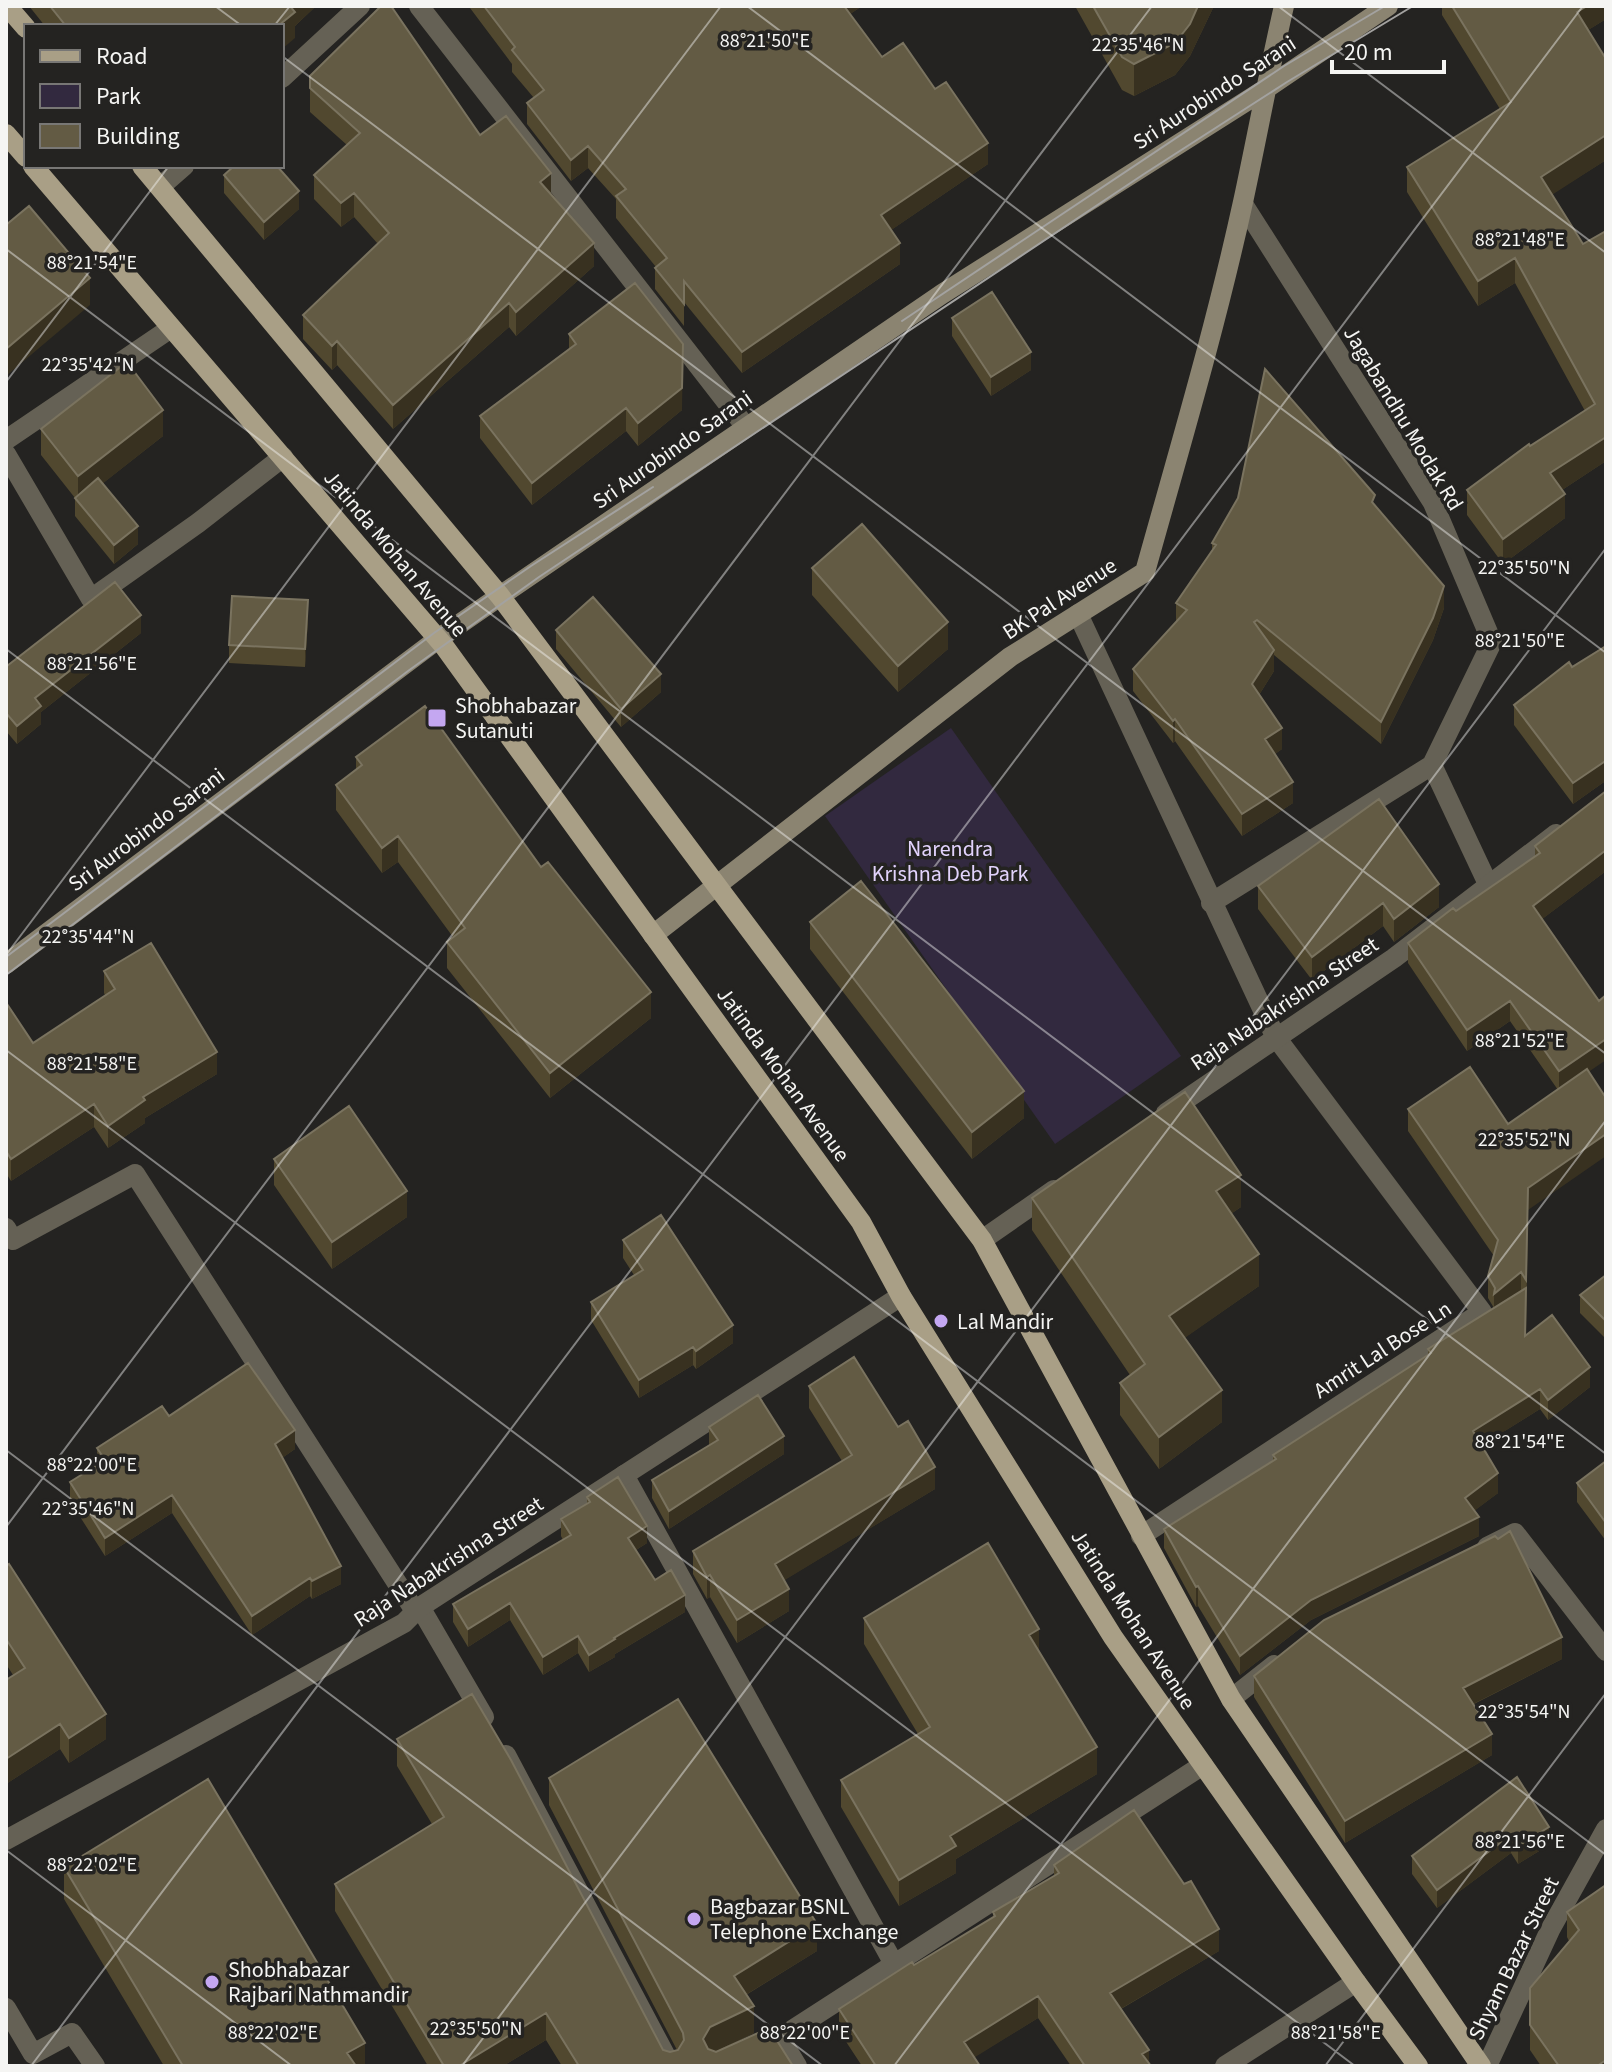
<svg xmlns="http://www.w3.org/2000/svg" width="1612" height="2072" font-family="'Source Sans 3',sans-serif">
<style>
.green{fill:#32293f}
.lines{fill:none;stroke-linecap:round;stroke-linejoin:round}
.minor{stroke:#656155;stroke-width:20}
.tertiary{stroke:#656155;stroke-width:20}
.secondary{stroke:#8b8471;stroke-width:20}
.primary{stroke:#a99f86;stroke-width:20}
.tram{stroke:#a3a2a0;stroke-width:2}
.wall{fill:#51482f}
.shaded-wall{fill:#383120}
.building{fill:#635b44;stroke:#7a735f;stroke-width:2}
.ticks{fill:none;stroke:#f5f5f3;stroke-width:2;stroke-opacity:0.45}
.poi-dot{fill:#c4a7f1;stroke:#242321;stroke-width:3}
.labels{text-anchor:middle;stroke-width:7;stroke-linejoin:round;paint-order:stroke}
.street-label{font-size:22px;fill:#f5f5f3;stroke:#242321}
.poi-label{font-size:22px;fill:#f5f5f3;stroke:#242321;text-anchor:start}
.park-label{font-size:22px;fill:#e2d3fc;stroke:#242321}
.ticks-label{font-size:20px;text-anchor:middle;fill:#f5f5f3;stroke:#242321;stroke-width:7;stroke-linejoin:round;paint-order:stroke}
</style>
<rect width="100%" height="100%" fill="#242321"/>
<path class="green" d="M951 728 1181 1056 1055 1144 825 816Z"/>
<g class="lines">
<path class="minor" d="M282 78 360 6
M160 187 184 166
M1243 204 1433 503 1492 642 1432 765 1488 884
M6 440 171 328
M6 454 91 599 198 523 283 457
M1078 614 1275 1036 1482 1312 1141 1536
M1211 903 1432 765
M6 1228 13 1240 135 1174 415 1611
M624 1475 894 1964
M1487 1547 1515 1533 1606 1651
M420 1607 484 1717
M1231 1699 1274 1665
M506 1755 671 2066
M6 2008 33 2054 72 2033 95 2066
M780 2038 797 2066
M716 2066 770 2040 780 2038 1203 1765
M1225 2066 1356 1982"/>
<path class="tertiary" d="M419 6 746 427
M1166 1113 1394 958 1556 834
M982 1240 1054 1190
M6 1840 404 1623 420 1607 901 1296
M1487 2066 1550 1930 1606 1829"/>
<path class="secondary" d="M653 935 1010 657 1145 572C1179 450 1216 326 1243 202 1257 137 1269 71 1284 6
M6 964 438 639 500 596 942 294 1264 90 1388 6"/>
<path class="primary" d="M7 6 26 28
M6 134 26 157
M33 166 444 646 861 1222 901 1296 1113 1637 1356 1982 1418 2066
M142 166 500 596 982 1240 1231 1699 1481 2066"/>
<path class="tram" d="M902 321 1284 66 1385 6
M6 957 434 633 531 566 653 487
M6 975 408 671 539 577 1144 174 1287 82 1413 6"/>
</g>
<path class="wall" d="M29 6H316L295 26V38L282 26H45Z
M470 6H862L850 14 882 57 988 164 891 230 900 264 742 373 684 302V326L655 289V268L656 267 616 218V199L588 168 571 181 527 124V103L534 98 512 72V64L470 8Z
M1075 6H1214L1190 56 1175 75 1134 96 1122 90Z
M1442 6H1606V19L1588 30 1606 59V160L1552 194 1583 244 1606 231V461L1562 490 1565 518 1503 564 1467 515V490L1585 411 1515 283 1478 306 1407 192V167L1500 109 1442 15Z
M310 76 480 135 551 194 594 266 516 336 509 327 393 429 337 365 332 370 303 339V315L378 244 354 217 341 227 314 199V175L347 145 310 112Z
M224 175 299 209 264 240 224 193Z
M952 318 1031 370 991 396 952 336Z
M569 334 682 410 638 446 626 431 532 505 480 438V416L569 350Z
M41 429 163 436 103 483 138 544 114 564 75 516V498L41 455Z
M1375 506 1444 608 1433 640 1381 744 1274 655V671L1259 695 1282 749 1275 754 1293 803 1242 836 1175 741 1173 743 1133 691V669L1176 623V603L1212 550V543Z
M812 568 948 649 898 692 812 595Z
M308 619 305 667 229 663V645Z
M556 630 661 692 621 727 556 649Z
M141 633 41 712V724L17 744 6 731V664L7 666Z
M1606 646V783L1604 782 1573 804 1514 725V705Z
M356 757 651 1018 550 1098 447 968V942L453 937 398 862 382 873 336 810V785L356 770Z
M1535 846 1606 871 1542 919 1589 1072 1528 1210 1526 1336 1590 1387 1548 1420 1540 1409 1482 1445 1498 1493 1475 1510 1479 1536 1311 1620 1240 1675 1198 1606 1196 1607 1164 1548V1529L1273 1460V1455L1428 1355V1349L1494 1308 1488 1298V1276L1494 1256 1408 1131V1109L1508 1124 1558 1090 1510 1021 1467 1051 1408 963V943L1535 857Z
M1258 886 1439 907 1394 942 1383 926 1312 980 1258 909Z
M810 922 1024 1118 972 1159 810 949Z
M104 971 217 1074 145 1118V1123L108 1148 94 1127 11 1181 6 1173V1004L33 1043 105 995 104 993Z
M274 1159 407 1217 332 1269 274 1185Z
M1032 1198 1241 1207 1232 1213 1259 1286 1184 1338 1222 1422 1159 1469 1120 1415V1383L1130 1375 1032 1230Z
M623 1240 733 1343 696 1369 693 1365 639 1398 591 1320V1302L634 1275 623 1258Z
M1606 1275V1339L1580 1313V1295Z
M809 1386 935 1489 784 1580 789 1611 737 1643 710 1597 707 1599 693 1574V1551L842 1461 809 1408Z
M169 1416 295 1449 282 1458 341 1584 312 1599 310 1596 252 1635 172 1513 105 1556 70 1501V1482L97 1465V1448Z
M709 1427 784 1454 669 1529 652 1498V1480L709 1445Z
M1606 1461V1541L1577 1502V1483Z
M587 1497 647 1543 636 1550 655 1580 685 1612 615 1654V1657L589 1672 578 1653 543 1675 510 1620 468 1647 453 1622V1604L563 1540 561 1536V1519L587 1504Z
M6 1566 106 1739 69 1763 60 1749 6 1784V1680L13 1675 6 1664Z
M864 1618 1039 1651 1097 1774 956 1859V1873L899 1906 841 1807V1780L918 1734 864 1644Z
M1562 1659 1474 1704 1492 1755 1345 1843 1254 1697V1676Z
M397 1739 663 2050 670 2052 677 2050 549 1805V1778L817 1951 746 1995 754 2033 715 2052 793 2066H562L546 2040 503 2066H428L335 1911V1884L432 1824 397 1766Z
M1549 1827V1845L1518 1864 1511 1853 1437 1908 1412 1874V1856Z
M1054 1865 1219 1951 1121 2009 1151 2066H1071L1038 2018 974 2057 980 2066H862L839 2031V2009L993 1918V1912L1054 1876Z
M64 1867 365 2066H164L64 1899Z
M1606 1885V2066H1541L1530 2050V1988L1569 1941 1567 1937V1912Z"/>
<path class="shaded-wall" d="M289 6H316L295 26V38L282 49V26H278Z
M840 6H862L840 21Z
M1198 6H1214L1190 56 1175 75 1134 96V64Z
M1587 6H1606V19L1577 37V12Z
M1606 135V160L1541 202V177Z
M988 143V164L881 237V215Z
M588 146V168L571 181V160Z
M551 173V197L540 182Z
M299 191V209L264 240V222Z
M354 193V217L341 227V203Z
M594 243V266L516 336V312Z
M900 243V264L742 373V352Z
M1515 258V283L1478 306V281Z
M90 278V305L6 376V349Z
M509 303V327L393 429V405Z
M337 341V365L332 370V346Z
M683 344 682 410 638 446V423Z
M1031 352V370L991 396V377Z
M626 408V431L532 505V483Z
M163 410V436L78 503V476Z
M1606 437V461L1550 498V473Z
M1565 494V518L1503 564V539Z
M138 526V544L114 564V545Z
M1444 586V608L1433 640 1381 744V722Z
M308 600V619L305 667V649Z
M141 615V633L41 712V724L17 744V726L35 698Z
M948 622V649L898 692V666Z
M1274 650V671L1252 706V684Z
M661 674V692L621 727V709Z
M1175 719V741L1173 743V721Z
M1282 728V749L1265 761V739Z
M1604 762V782L1573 804V783Z
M1293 782V803L1242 836V814Z
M398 836V862L382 873V848Z
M1606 850V871L1533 926V906Z
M1439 884V907L1394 942V919Z
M1383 903V926L1312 980V957Z
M651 992V1018L550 1098V1073Z
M1510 1001V1021L1467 1051V1030Z
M1606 1039V1060L1559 1092V1071Z
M217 1052V1074L145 1118V1123L108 1148V1126L143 1097Z
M1024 1091V1118L972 1159V1132Z
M94 1104V1127L11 1181V1159Z
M1606 1134V1156L1528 1210 1526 1302 1528 1188Z
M1241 1175V1207L1216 1224V1191Z
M407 1191V1217L332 1269V1242Z
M1259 1254V1286L1169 1349V1316Z
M1521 1272V1294L1494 1317V1294Z
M733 1325V1343L696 1369V1351Z
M693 1347V1365L639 1398V1380Z
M1590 1367V1387L1548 1420V1400Z
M1540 1389V1409L1473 1451V1431Z
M1222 1390V1422L1159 1469V1437Z
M295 1430V1449L275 1463V1444Z
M784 1436V1454L669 1529V1511Z
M935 1467V1489L775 1586V1564Z
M1498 1473V1493L1465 1518V1498Z
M172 1495V1513L105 1556V1538Z
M1479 1517V1536L1311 1620 1240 1675V1656L1311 1600Z
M647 1526V1543L628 1555V1538Z
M341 1566V1584L312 1599V1581Z
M710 1575V1597L707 1599V1577Z
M310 1578V1596L252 1635V1616Z
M1198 1586V1606L1196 1607V1587Z
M789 1589V1611L737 1643V1620Z
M685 1595V1612L615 1654V1657L589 1672V1655L614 1638Z
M510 1603V1620L468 1647V1629Z
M1039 1629V1656L1029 1635Z
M578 1636V1653L543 1675V1657Z
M1562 1637V1659L1463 1709V1688Z
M106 1714V1739L69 1763V1738Z
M60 1724V1749L6 1784V1759Z
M1492 1734V1755L1345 1843V1821Z
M1097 1747V1774L956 1859V1873L899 1906V1880L950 1836Z
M1549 1827V1845L1518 1864V1846Z
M1511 1835V1853L1437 1908V1890Z
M817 1924V1951L734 2002V1976Z
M1219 1929V1951L1110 2015V1993Z
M1038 1996V2018L964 2064V2042Z
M754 2006V2033L710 2054 703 2039 710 2027Z
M546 2013V2040L503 2066H459Z
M365 2043V2066H347V2053Z
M1149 2050V2066L1142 2054Z
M1606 2060V2066H1597Z"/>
<path class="building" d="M50 6H290L295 12 278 26H66Z
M381 6H391L480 135 506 116 551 173 540 182 594 243 516 312 509 303 393 405 337 341 332 346 303 315 389 233 354 193 341 203 314 175 360 133 310 88V76Z
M484 6H844L882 57 903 43 935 89 946 82 988 143 881 215 900 243 742 352 684 281V304L655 268 667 258 616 196 626 189 588 146 571 160 527 103 544 90 512 50 515 47Z
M1093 6H1198L1190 24 1175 43 1134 64 1122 57Z
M1452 6H1587L1577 12 1606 59V135L1541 177 1583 244 1606 231V437L1550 473 1565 494 1503 539 1467 490 1529 444 1530 446 1595 404 1515 258 1478 281 1407 167 1511 102Z
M234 166H277L299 191 264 222 224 175Z
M29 206 90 278 6 349V225Z
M635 283 683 344 682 388 638 423 626 408 532 483 480 416 576 344 569 334Z
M992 292 1031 352 991 377 952 318Z
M127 362 163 410 78 476 41 429Z
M1265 369 1375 495 1372 502 1444 586 1433 618 1381 722 1257 620 1254 622 1274 650 1252 684 1282 728 1265 739 1293 782 1242 814 1175 719 1173 721 1133 669 1187 610 1176 603 1216 545 1212 543 1238 498Z
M98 478 138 526 114 545 75 498Z
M862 524 948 622 898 666 812 568Z
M115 582 141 615 35 698 41 706 17 726 6 713V664L7 666Z
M232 596 308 600 305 649 229 645Z
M593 597 661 674 621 709 556 630Z
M1606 646V763L1604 762 1573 783 1514 705 1569 662 1572 667Z
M425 706 541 867 548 862 651 992 550 1073 447 942 465 928 398 836 382 848 336 785 362 765 356 757Z
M1606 791V850L1533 906 1599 1001 1606 995V1039L1559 1071 1510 1001 1467 1030 1408 943 1453 908 1456 911 1540 853 1535 846Z
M1379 799 1439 884 1394 919 1383 903 1312 957 1258 886Z
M861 881 1024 1091 972 1132 810 922Z
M151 943 217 1052 143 1097 145 1100 108 1126 94 1104 11 1159 6 1151V1004H7L33 1043 115 989 104 971Z
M1470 1067 1508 1124 1587 1069 1606 1098V1134L1528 1188 1526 1280 1521 1272 1494 1294 1495 1288 1488 1276 1498 1240 1408 1109Z
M1185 1092 1241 1175 1216 1191 1259 1254 1169 1316 1222 1390 1159 1437 1120 1383 1145 1364 1032 1198Z
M349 1106 407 1191 332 1242 274 1159Z
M661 1215 733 1325 696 1351 693 1347 639 1380 591 1302 643 1270 623 1240Z
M1606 1275V1321L1580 1295Z
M1526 1288 1525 1336 1552 1315 1590 1367 1548 1400 1540 1389 1473 1431 1498 1473 1465 1498 1479 1517 1311 1600 1240 1656 1198 1586 1196 1587 1164 1529 1276 1459 1273 1455 1431 1353 1428 1349Z
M854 1357 898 1427 908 1421 935 1467 775 1564 789 1589 737 1620 710 1575 707 1577 693 1551 852 1455 809 1386Z
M248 1363 295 1430 275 1444 341 1566 312 1581 310 1578 252 1616 172 1495 105 1538 70 1482 105 1460 97 1448 162 1406 169 1416Z
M758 1395 784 1436 669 1511 652 1480 718 1440 709 1427Z
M1606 1461V1523L1577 1483Z
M618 1477 647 1526 628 1538 655 1580 671 1570 685 1595 614 1638 615 1639 589 1655 578 1636 543 1657 510 1603 468 1629 453 1604 571 1535 561 1519 590 1502 587 1497Z
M1510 1531 1562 1637 1463 1688 1492 1734 1345 1821 1254 1676 1324 1620 1495 1536 1498 1539Z
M988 1543 1039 1629 1029 1635 1097 1747 950 1836 956 1846 899 1880 841 1780 930 1727 864 1618Z
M9 1564 106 1714 69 1738 60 1724 6 1759V1680L25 1668 6 1639V1566Z
M472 1694 511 1760 663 2050 670 2052 678 2050 684 2040 683 2033 549 1778 678 1699 817 1924 734 1976 754 2006 710 2027 703 2039 708 2049 716 2052 769 2028 793 2066H579L546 2013 459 2066H444L335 1884 444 1817 397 1739Z
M1517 1777 1549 1827 1518 1846 1511 1835 1437 1890 1412 1856Z
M208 1779 365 2043 347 2053 356 2066H183L64 1867Z
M1134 1810 1184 1884 1191 1881 1219 1929 1110 1993 1149 2050 1142 2054 1151 2066H1085L1038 1996 964 2042 980 2066H876L839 2009 912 1962 914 1965 995 1916 993 1912 1059 1873 1054 1865Z
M1606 1885V2060L1597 2066H1559L1530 2025V1988L1579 1930 1567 1912Z"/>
<path class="ticks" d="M215 6 242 26M747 6 1606 653M1278 6 1606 253M274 26 290 6M282 56 1606 1054M6 249 1606 1454M6 382 169 166M6 649 1606 1855M6 955 721 6M6 1050 1355 2066M6 1450 823 2066M6 1527 1152 6M6 1850 292 2066M31 2066 1583 6M462 2066 1606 548M894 2066 1606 1120M1325 2066 1606 1693"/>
<g class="poi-dot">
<rect x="427" y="708" width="20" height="20" rx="4"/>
<circle cx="941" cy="1321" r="8"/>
<circle cx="694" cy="1919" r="8"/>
<circle cx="212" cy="1982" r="8"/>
</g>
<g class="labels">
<g class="street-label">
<text transform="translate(1214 92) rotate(-33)" y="8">Sri Aurobindo Sarani</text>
<text transform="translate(1404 418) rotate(59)" y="8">Jagabandhu Modak Rd</text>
<text transform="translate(672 449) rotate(-35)" y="8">Sri Aurobindo Sarani</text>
<text transform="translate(396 553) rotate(50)" y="8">Jatinda Mohan Avenue</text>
<text transform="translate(1059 598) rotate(-33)" y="8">BK Pal Avenue</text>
<text transform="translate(146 829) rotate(-37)" y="8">Sri Aurobindo Sarani</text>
<text transform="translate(1284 1003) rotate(-34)" y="8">Raja Nabakrishna Street</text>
<text transform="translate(784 1074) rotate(54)" y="8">Jatinda Mohan Avenue</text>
<text transform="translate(1382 1349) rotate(-33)" y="8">Amrit Lal Bose Ln</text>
<text transform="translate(448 1561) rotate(-33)" y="8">Raja Nabakrishna Street</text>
<text transform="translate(1134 1619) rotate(57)" y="8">Jatinda Mohan Avenue</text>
<text transform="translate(1513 1958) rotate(-64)" y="8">Shyam Bazar Street</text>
</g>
<g class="poi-label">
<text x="455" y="713">Shobhabazar<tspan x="455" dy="25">Sutanuti</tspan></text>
<text x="957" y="1329">Lal Mandir</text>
<text x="710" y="1914">Bagbazar BSNL<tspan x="710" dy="25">Telephone Exchange</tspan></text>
<text x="228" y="1977">Shobhabazar<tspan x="228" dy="25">Rajbari Nathmandir</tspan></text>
</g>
<g class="park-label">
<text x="950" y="856">Narendra<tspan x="950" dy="25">Krishna Deb Park</tspan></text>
</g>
</g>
<g class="ticks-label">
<text x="765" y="47">88°21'50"E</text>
<text x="1138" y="51">22°35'46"N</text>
<text x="1520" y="246">88°21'48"E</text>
<text x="92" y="269">88°21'54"E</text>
<text x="88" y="371">22°35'42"N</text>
<text x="1524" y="574">22°35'50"N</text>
<text x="1520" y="647">88°21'50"E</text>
<text x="92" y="670">88°21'56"E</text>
<text x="88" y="943">22°35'44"N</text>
<text x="1520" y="1047">88°21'52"E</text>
<text x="92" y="1070">88°21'58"E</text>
<text x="1524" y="1146">22°35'52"N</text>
<text x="1520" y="1448">88°21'54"E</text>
<text x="92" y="1471">88°22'00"E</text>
<text x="88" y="1515">22°35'46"N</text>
<text x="1524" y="1718">22°35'54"N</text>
<text x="1520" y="1848">88°21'56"E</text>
<text x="92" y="1871">88°22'02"E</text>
<text x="476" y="2035">22°35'50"N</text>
<text x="273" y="2039">88°22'02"E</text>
<text x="805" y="2039">88°22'00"E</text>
<text x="1336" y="2039">88°21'58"E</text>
</g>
<rect width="1612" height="2072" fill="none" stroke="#f5f5f3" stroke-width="16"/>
<rect x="24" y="24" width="260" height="144" fill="#242321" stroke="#787775" stroke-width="2"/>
<rect x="40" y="50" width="40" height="12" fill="#a99f86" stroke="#787775" stroke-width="2"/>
<text x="96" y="64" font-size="24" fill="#f5f5f3">Road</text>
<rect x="40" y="84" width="40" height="24" fill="#32293f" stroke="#787775" stroke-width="2"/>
<text x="96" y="104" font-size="24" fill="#f5f5f3">Park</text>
<rect x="40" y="124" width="40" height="24" fill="#635b44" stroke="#787775" stroke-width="2"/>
<text x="96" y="144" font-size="24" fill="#f5f5f3">Building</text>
<path d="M1332 60v12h112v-12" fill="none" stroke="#f5f5f3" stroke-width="4"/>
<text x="1344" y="60" font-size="24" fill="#f5f5f3" stroke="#242321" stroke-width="6" paint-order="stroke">20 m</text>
</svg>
